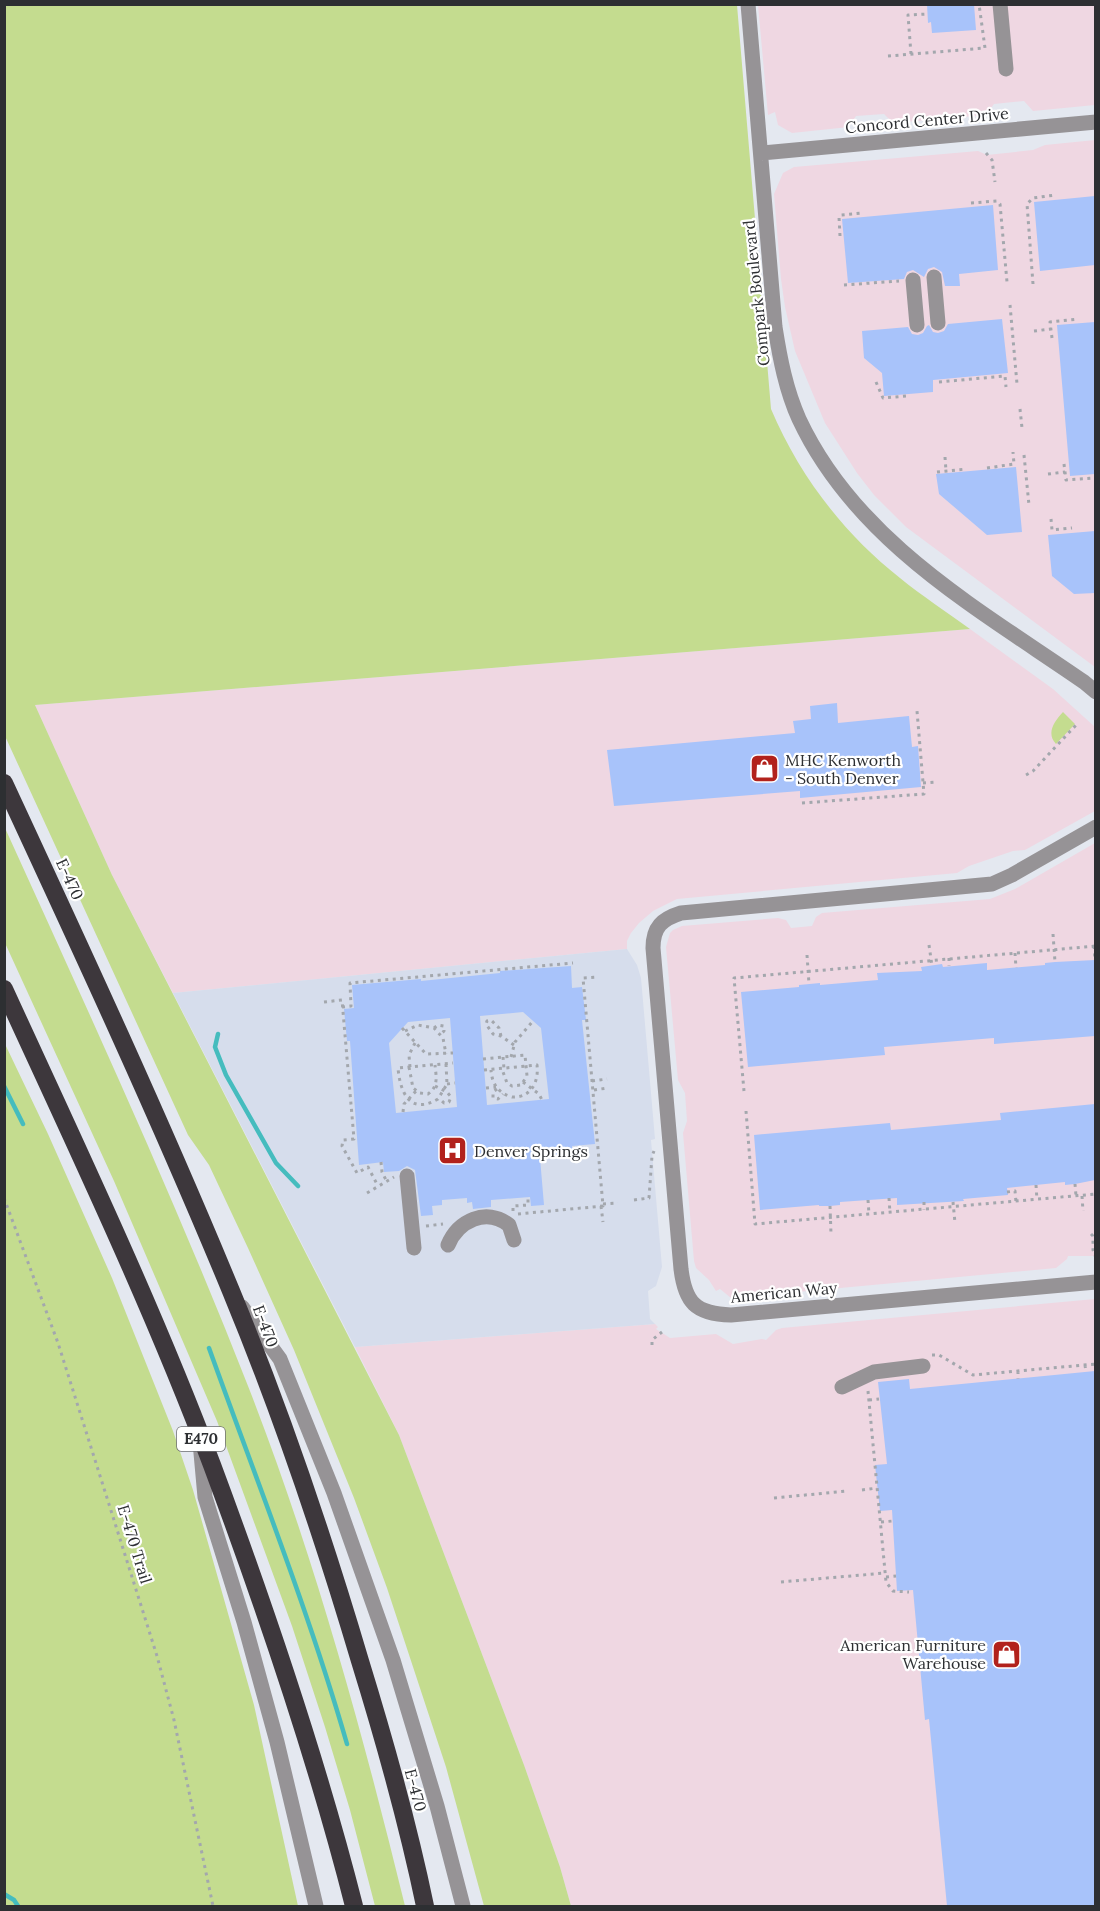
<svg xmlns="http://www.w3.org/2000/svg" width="1100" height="1911" font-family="Lora,serif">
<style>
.commercial{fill:#efd7e2}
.built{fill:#d6ddec}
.green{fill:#c4dc8f}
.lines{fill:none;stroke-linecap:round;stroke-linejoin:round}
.stream{stroke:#45bcbe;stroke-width:4.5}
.building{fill:#a8c3fa;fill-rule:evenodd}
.path{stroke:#a3a7ad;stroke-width:3;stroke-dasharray:3 4.5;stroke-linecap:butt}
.minor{stroke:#969396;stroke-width:15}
.highway{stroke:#3d373c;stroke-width:18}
.labels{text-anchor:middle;stroke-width:4.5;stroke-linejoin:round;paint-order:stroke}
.shield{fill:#fff;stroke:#6c6d70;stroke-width:1.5}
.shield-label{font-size:15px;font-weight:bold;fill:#2d2f32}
.street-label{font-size:16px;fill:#2d2f32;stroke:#fff}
.poi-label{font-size:16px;fill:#2d2f32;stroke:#fff;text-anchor:start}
</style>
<rect width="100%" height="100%" fill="#e4e8f0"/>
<path class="commercial" d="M758 5H1095V105L1033 111 1024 101 994 104 986 115 893 123 884 114 856 116 849 127 792 133 778 125 775 112 768 115Z
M1095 140V667L906 527 874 495 857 473 825 423 795 351 785 307 781 279 774 194 783 173 794 167 978 151 987 155 1033 150 1045 145Z
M970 629 1053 689 1095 727V811L1025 850 1013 851 969 866 957 873 677 899 653 911 639 923 631 933 627 941V949L173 993 112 875 35 705Z
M1095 843V1256H1068L1067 1259 1056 1268 731 1298 720 1289 716 1291 709 1280 696 1268 694 1261 683 1133 687 1121 685 1093 678 1080 666 947 670 933 673 930 682 926 778 918 786 920 791 928 812 926 816 917 822 913 990 899 1015 889Z
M1095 1299V1906H571L560 1867 524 1765 399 1435 355 1347 655 1324 658 1327 656 1329 670 1338 716 1334 733 1344 762 1339 766 1340 776 1330 782 1328Z"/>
<path class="built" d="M627 949 637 965 641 978 655 1139 651 1140 662 1267 656 1286 648 1291 650 1319 655 1324 355 1347 173 993Z"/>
<path class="green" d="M4 5H737L771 409C799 475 843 533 900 578 922 596 947 612 970 629L35 705 112 875 399 1435 524 1765 560 1867 571 1906H484L446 1767 387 1588 354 1498 294 1350 248 1248 209 1165 188 1135 5 736Z
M1063 712 1075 724 1056 744C1046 733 1054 722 1063 712Z
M5 828C89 1013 174 1197 248 1386 314 1555 362 1730 405 1906H375L350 1810 325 1727 292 1626 217 1421 114 1181 5 943Z
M5 1044 48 1134 112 1278 173 1431 193 1490 254 1705 298 1906H5Z"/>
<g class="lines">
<path class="stream" d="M218 1034 215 1047 226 1075 276 1163 298 1186
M4 1086 23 1124
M209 1348C256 1479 308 1609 347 1744
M4 1894 14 1900 18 1906"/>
</g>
<path class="building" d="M927 4H974L976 30 932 33 931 22 928 23Z
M1095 196V265L1040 271 1034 202Z
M993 205 998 270 959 274 960 286H945L942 272 934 267 928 269 924 277 913 270 907 272 904 279 848 283 842 219Z
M1002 319 1008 373 933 380V392L884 396 882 373 864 358 862 331 908 327 912 334 918 335 923 333 927 326 929 325 933 332 938 333 944 331 948 324Z
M1095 322V474L1070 476 1057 325Z
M1016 467 1022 532 987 535 939 494 936 474Z
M1095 531V593L1074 594 1052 576 1048 535Z
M837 703 838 723 909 716 912 747 918 746 921 787 800 798V791L614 806 607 750 795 733 793 721 811 719 810 706Z
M1095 960V1036L994 1044V1038L884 1047 885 1055 748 1067 741 992 799 987V985L820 983V985L878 980 877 973 922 971 921 967 942 964 943 967 987 963V970L1045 965V963L1055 962Z
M571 966 572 988 582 987 586 1020H582L595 1144 572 1146 573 1155 540 1158 544 1205 531 1206 530 1197 491 1200V1207L473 1209 472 1202 467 1203V1198L442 1200V1205L432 1206 433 1215 421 1216 415 1170 407 1166 399 1171 384 1172 383 1162 359 1165 350 1041H347L344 1009 354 1008 352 985 421 979V981L500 973V971ZM523 1012 541 1028 549 1099 487 1105 480 1016ZM450 1018 457 1107 396 1113 389 1043 408 1022Z
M1095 1104V1180L1075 1184 1065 1185V1182L1007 1188 1008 1195 963 1199 964 1201 897 1205V1198L840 1202V1205L830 1206H819V1205L760 1210 754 1135 890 1123 891 1130 1001 1120 1000 1113Z
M1095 1371V1906H947L929 1719 925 1720 913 1590 897 1591 892 1510 880 1511 875 1465 887 1464 878 1382 909 1379 910 1389Z"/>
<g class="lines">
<path class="path" d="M911 54 908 15 927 14
M888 56 985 48 979 4
M986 153 992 160 995 182
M971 203 997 201 1000 204 1007 282
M840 236 839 217 841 215 862 213
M1033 284 1027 204 1033 198 1055 195
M844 285 899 281
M1010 305 1017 384
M1034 331 1051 329
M1052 338 1050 322 1078 319
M876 382 883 398 907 396
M939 382 1005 376 1006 387
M1020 409 1022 428
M1024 455 1029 505
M945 457 946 471
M1064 464 1066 480 1095 478
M987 468 1014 464 1013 452
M937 472 966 469
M1048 474 1065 472
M1051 519 1052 530 1072 528
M1026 775 1033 771 1077 724
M923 783 937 782
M802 803 924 794 917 711
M1053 934 1055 962
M929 945 932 966
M1094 946 1095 960
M1015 953 1016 968
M807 955 809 984
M949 958V966
M324 1002 342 1000 354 1139 343 1140 342 1146 357 1173 368 1167 378 1186
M342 1007 351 1006 350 983 573 963
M402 1028 426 1054 453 1053
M434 1028 438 1025 444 1026V1031L440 1035
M405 1031 418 1025 434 1028 443 1038 446 1054
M501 1036 499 1028 491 1020 487 1021 486 1024 493 1034 501 1036 514 1045
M503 1057 504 1069
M511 1057 515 1042 533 1021
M483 1059 525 1055 527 1076 521 1085 512 1086 507 1083 502 1069
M446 1064 447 1084 438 1099C409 1116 400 1091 398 1068L453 1063
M409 1067 413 1088 420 1093 428 1094C439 1086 436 1076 435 1065
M410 1067 409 1055 415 1043
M484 1070 537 1065C539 1082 531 1098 512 1097 498 1093 492 1084 491 1070
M592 1081 607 1079
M523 1082 539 1094 542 1100
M447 1084 455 1083
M435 1086 447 1092 451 1097 449 1102 444 1103 439 1098
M486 1088 496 1087
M497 1089 493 1092V1098L498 1099 503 1094
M594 1090 607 1088
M744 1091 734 978 1096 946
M746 1111 755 1224 1096 1194
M403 1112 404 1104 416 1091
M381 1162 382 1172 387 1182
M1075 1184 1076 1196
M1036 1185 1037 1200
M1007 1192 1015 1191 1016 1202
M367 1193 394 1177
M1082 1196 1083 1211
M4 1198 58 1343 157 1656 174 1720 213 1906
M889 1198 890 1213
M634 1200 649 1198 652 1156 654 1151
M868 1200 869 1214
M924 1202V1210
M953 1202 955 1223
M603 1204 618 1203
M601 1206 603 1222
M830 1206 831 1234
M513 1211V1206L528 1205V1197
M518 1214 603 1206 583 978 598 977
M426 1226 443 1224
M1091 1234 1093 1236V1250L1096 1258
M652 1345V1340L662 1332
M932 1355H939L973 1375 1096 1364
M1085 1365 1086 1372
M1018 1371V1379
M868 1391 886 1582 893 1591 909 1592
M869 1400 879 1399
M862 1490 877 1488
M774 1498 847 1491
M881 1522 893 1521
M886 1577 896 1576
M781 1582 885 1573"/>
<path class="minor" d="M748 4 775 327C780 359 786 390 799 419 856 541 977 608 1084 682L1096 692
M1000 4 1006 69
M761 153 1096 122
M934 277 938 323
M913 280 917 325
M1096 827 1012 875 992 884 681 913C662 919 653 927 653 948L681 1269C685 1302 695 1314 731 1315L1096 1282
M407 1176 414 1248
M448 1245C458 1221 486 1207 509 1225L514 1240
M242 1307 280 1359 334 1493 393 1660 437 1806 463 1906
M842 1387 874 1372 923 1366
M200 1442 205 1497 244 1622 277 1742 316 1906"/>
<path class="highway" d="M4 783C82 951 160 1119 231 1291 281 1412 323 1536 360 1661 385 1742 408 1824 425 1906
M4 989C76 1146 151 1303 212 1465 266 1610 316 1756 354 1906"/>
</g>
<defs>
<symbol id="shop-square" viewBox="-11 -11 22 22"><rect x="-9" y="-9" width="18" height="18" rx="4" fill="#b2221c" stroke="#fff"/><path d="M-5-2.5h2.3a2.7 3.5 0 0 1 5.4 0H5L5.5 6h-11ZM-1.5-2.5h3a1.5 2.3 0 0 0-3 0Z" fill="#fff"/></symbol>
<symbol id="hospital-square" viewBox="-11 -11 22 22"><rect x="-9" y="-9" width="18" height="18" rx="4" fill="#b2221c" stroke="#fff"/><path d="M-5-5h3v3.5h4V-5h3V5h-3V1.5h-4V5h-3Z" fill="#fff"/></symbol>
</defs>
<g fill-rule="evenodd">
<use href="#shop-square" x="748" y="752" width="33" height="33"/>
<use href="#hospital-square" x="436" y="1134" width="33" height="33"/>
<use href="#shop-square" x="990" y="1638" width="33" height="33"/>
</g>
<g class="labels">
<rect class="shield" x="177" y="1427" width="48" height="24" rx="4.5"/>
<g class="shield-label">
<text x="201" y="1444">E470</text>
</g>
<g class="street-label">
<text transform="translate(927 120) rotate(-5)" y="6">Concord Center Drive</text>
<text transform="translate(756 293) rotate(-96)" y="6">Compark Boulevard</text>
<text transform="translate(70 879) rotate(65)" y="6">E-470</text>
<text transform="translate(784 1292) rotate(-5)" y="6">American Way</text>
<text transform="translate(266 1326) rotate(69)" y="6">E-470</text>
<text transform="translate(135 1544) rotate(73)" y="6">E-470 Trail</text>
<text transform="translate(416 1790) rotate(75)" y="6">E-470</text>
</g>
<g class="poi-label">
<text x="785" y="766">MHC Kenworth<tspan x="785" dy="18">- South Denver</tspan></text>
<text x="474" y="1157">Denver Springs</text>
<text x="986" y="1651" text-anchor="end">American Furniture<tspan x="986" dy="18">Warehouse</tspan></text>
</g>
</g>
<rect width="1100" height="1911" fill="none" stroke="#2d2f32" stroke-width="12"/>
</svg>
